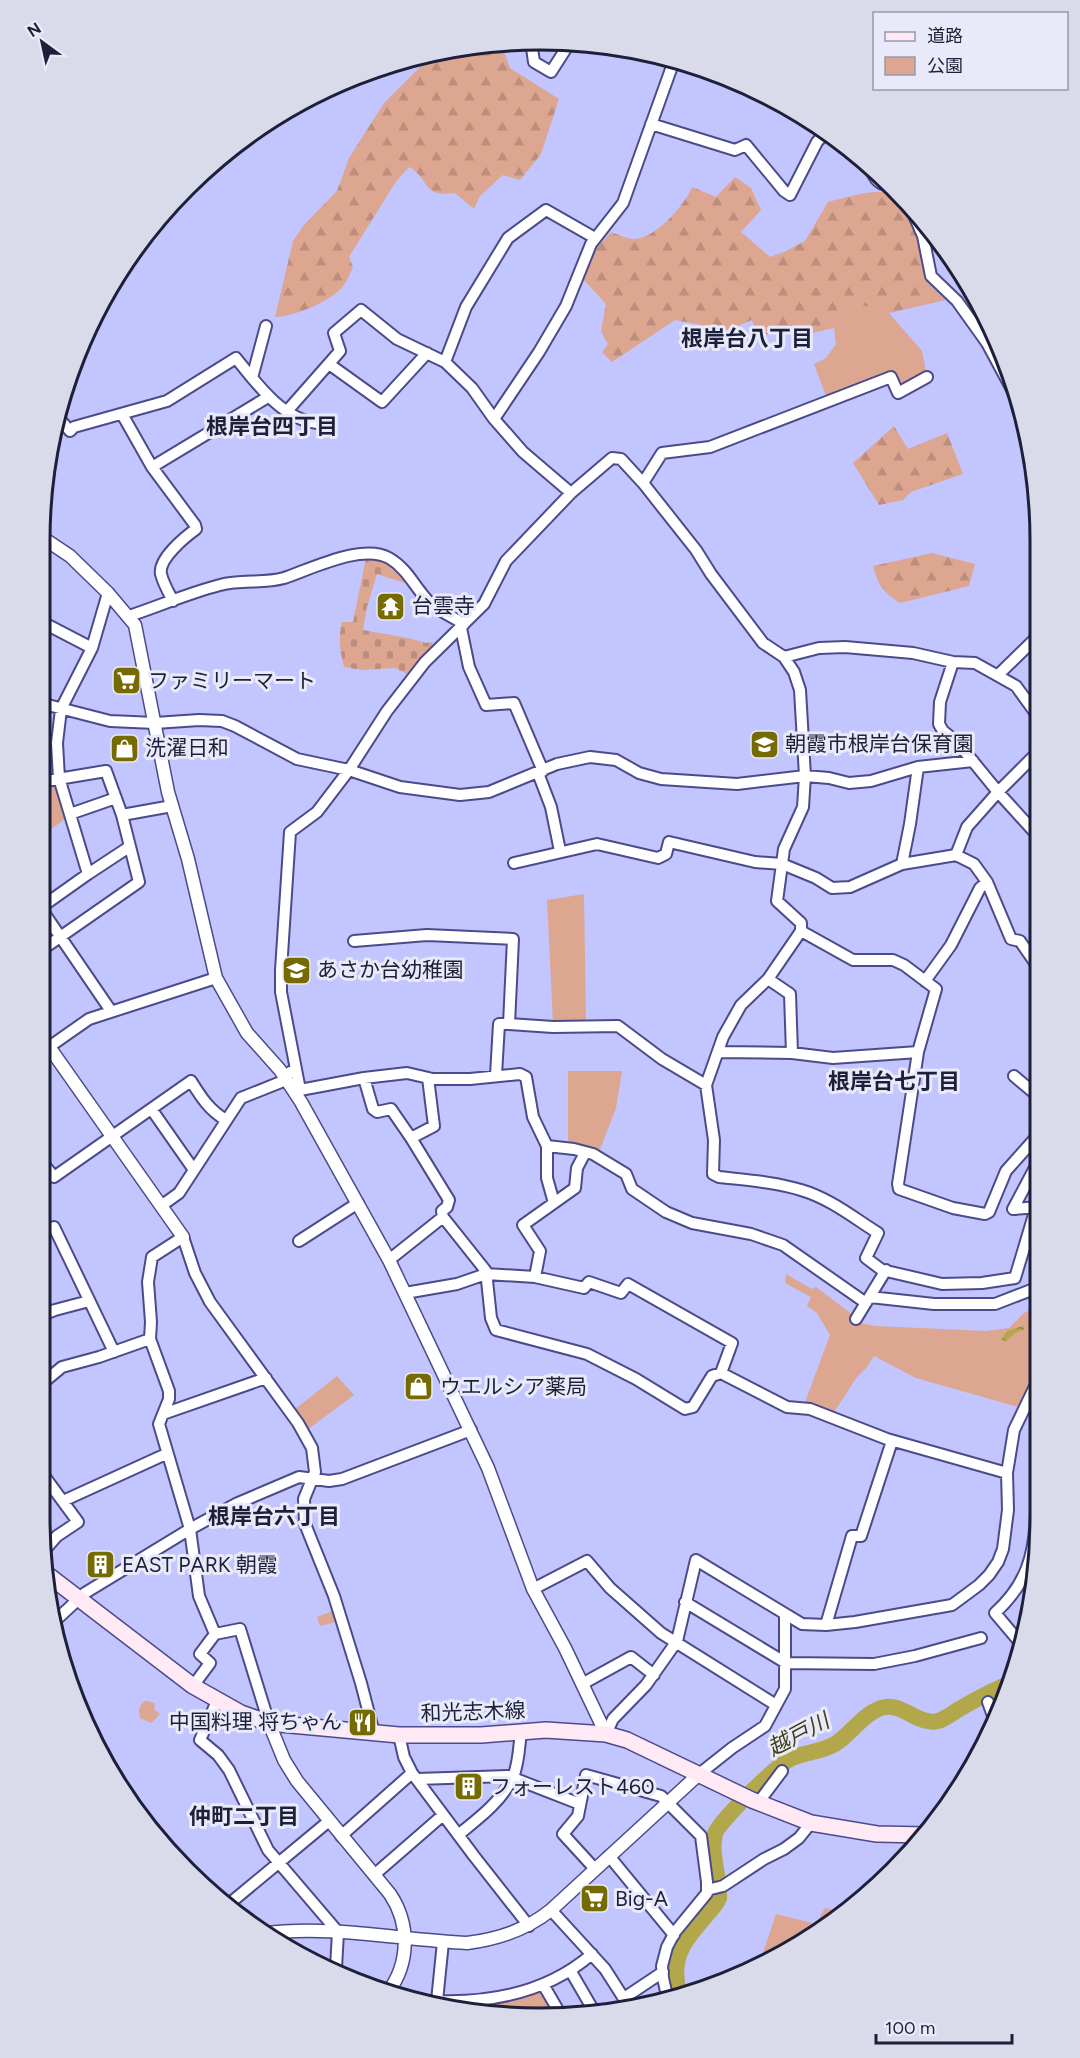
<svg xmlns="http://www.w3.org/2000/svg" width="1080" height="2058" font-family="Figtree,'Noto Sans JP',sans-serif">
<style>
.green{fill:#dda691}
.forest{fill:url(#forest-firs)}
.cemetery{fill:url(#cemetery-stones)}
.water{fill:url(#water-ripples)}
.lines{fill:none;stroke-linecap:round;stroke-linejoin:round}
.river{stroke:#b3a74c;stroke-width:16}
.minor-casing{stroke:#4c4b89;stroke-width:14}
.tertiary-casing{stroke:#4c4b89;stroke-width:15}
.secondary-casing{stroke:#4c4b89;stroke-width:18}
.minor{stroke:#fff;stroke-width:10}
.tertiary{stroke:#fff;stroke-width:12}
.secondary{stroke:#fee9f5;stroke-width:15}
.labels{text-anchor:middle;stroke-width:6;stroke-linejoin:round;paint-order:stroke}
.poi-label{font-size:21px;fill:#1e1f39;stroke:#e9eaf9;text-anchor:start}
.street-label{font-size:21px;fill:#1e1f39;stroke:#e9eaf9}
.neighbourhood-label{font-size:22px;font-weight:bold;fill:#1e1f39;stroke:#e9eaf9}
.water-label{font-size:22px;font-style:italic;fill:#433e17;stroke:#e9eaf9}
.rim{fill:none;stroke:#1e1f39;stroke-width:3}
</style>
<defs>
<pattern id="forest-firs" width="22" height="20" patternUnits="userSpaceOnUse" patternTransform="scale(1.5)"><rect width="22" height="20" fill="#dda691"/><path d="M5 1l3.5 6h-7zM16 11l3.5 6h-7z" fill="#bd8e7e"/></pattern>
<pattern id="cemetery-stones" width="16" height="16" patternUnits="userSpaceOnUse" patternTransform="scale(1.5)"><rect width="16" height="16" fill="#dda691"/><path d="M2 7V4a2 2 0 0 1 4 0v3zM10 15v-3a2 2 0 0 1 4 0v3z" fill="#bd8e7e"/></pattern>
<pattern id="water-ripples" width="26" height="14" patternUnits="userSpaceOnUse" patternTransform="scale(1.5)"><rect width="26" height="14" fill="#b3a74c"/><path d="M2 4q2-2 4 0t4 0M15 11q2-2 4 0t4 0" fill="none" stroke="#918740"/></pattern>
</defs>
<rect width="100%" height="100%" fill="#c2c5fe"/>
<path class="green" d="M896 191 900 195 917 238 926 279 945 300 889 313 922 351 927 377 898 393 891 377 828 401 814 364 826 358 836 344 834 328 838 308 828 202 865 193Z
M56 784 65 819 40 837V785Z
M584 894 586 1022 553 1023 547 900Z
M568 1071H622L616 1108 599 1152 592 1148 568 1144Z
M786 1274 812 1289 816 1287 853 1315 850 1321 875 1326 986 1331 1009 1328 1024 1313 1039 1306V1378L1025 1409 916 1378 874 1356 867 1367 857 1377 832 1415 804 1405 830 1335 817 1313 807 1306 811 1297 785 1283Z
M337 1376 354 1395 307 1430 294 1410Z
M333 1611 336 1622 320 1626 317 1617Z
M145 1701H149L155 1704 154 1709 160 1714 151 1723 140 1718C138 1710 139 1706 145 1701Z
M825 1908 843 1912 759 1964 776 1914 816 1924Z
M539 1991 544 1994 557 2016 444 2005H490Z"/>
<path class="forest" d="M475 43H496L505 54 510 68 559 99 541 154 520 180 503 175 480 196 474 209 455 193C421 198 431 179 409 167L395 183 349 257 353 267C350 273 348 279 344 285 334 300 294 317 275 317L293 241 304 225 337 191 349 158 384 103 434 53Z
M735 177 751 188 761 210 741 232 770 257 784 252 805 241 828 202 865 193 896 191 900 195 917 238 926 279 945 300 882 314C872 306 858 302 846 311 841 315 837 323 834 328L813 333 787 327 760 337 752 320 721 333 712 327 675 320 612 362 602 352 608 344 601 331 606 304 584 280 593 252 611 232C617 234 627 239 634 239 655 239 685 205 692 187L716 197Z
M894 426 908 449 947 433 963 474 911 492 903 500 879 505 853 463Z
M932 553 975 564 969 586 900 603C883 592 878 585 873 566Z"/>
<path class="cemetery" d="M366 558 387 562 407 579 405 583 377 574 367 607 363 630 408 638 426 643 432 642 433 645 407 674 395 668 362 670 344 667C340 651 338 638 342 622H353Z"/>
<path class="water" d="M1039 1309V1322L1032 1329 1028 1325 1030 1313Z
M1023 1326 1025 1329 1015 1333 1006 1341 1001 1340 1007 1331Z"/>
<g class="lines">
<path class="river" d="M679 1993C670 1958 683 1943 705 1917 710 1911 716 1905 719 1898 720 1877 710 1855 715 1834 717 1823 779 1763 792 1758 806 1752 821 1752 835 1744 851 1734 863 1714 881 1708 902 1701 917 1726 938 1721 945 1719 954 1712 961 1708 978 1698 993 1690 1011 1683"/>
<defs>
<path id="minor" d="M531 41 534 62 551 72 567 47 580 41
M651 124 735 150 746 145 784 191 790 195 817 142 825 133
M867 161C872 173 876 186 890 185
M910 206 923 236 931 276 957 301 987 343 1016 397
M445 362 466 307 508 238 546 210 595 238
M329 364 382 402 427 353
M252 378 266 326
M288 410 340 351 334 333 361 310 397 339 445 362 472 388 494 419 523 452 571 493
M55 414 70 431 74 427 167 401 236 358C256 383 283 420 317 423
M122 414 152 467 195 525 196 529C185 537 158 559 161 574 163 583 169 593 173 601
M494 419 539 352 566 306 591 244 623 203 675 58
M152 467 268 397
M643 483 662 453 710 447 891 377 898 393 927 377
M108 593 92 648 61 709 57 743 59 778 88 874 129 847
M129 616C159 606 189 593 220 585 241 579 263 584 284 578 311 569 362 543 389 558 408 569 415 588 429 602 439 611 453 617 464 624
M40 621 92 648
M461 628 469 667 486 705 514 703 543 771
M784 657 819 648 845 647 913 653 953 662 975 663 1016 686 1037 715
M953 662 940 702 939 724 943 731 958 743 998 792 1038 836
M998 675 1037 637
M40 703 110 721 155 723 199 720 222 721 235 726 297 759 349 770 400 787 460 795 489 792 557 764 590 757 616 760 639 773 661 779 737 784 805 776 829 778 849 783 871 781 918 767 973 761
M538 773 551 807 560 851
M70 814 116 798
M122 815 172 806
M956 855 967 827 998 792 1038 752
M514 863 597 844 658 858 666 854 669 842 755 862 782 864 816 878 832 888 850 887 902 864 956 855 974 864 987 882 1011 939 1020 941 1038 967
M902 864 910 824 918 767
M40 907 111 1011
M40 908 88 874
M354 941 427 935 513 939 509 1024H499L496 1075
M40 951 139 882 122 815 106 771 40 782
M768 979 790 994 792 1053
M925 981 951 945 980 888 987 882
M509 1024 553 1027 618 1026 662 1059 706 1085
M49 1047 89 1019 216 978
M718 1052 792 1053 833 1058 918 1052 936 989 904 965 893 960H853L801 931
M918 1052 898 1184 899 1189 953 1208 985 1214 989 1212 1006 1171 1039 1134
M1014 1076 1039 1097
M364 1078 373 1109 377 1112 391 1109 411 1138
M300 1090 281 992V970L290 832 317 812 349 770 387 711 425 662 484 604 506 561 571 493 612 458 621 459 643 483 696 550 711 574 763 643 784 657 794 672 800 690 805 776 803 807 784 849 777 901 801 923V931L768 979 741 1005 723 1037 706 1085 714 1140 713 1174 719 1177C746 1180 775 1182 801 1190 829 1198 854 1218 878 1233L866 1258 882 1270 942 1284 982 1283 1015 1278 1036 1208
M296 1092 300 1090 364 1078 407 1073 433 1079H470L520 1074 526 1077 533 1117 547 1146 574 1149 593 1154 626 1174 632 1189 666 1212 692 1223 751 1234 783 1245 866 1303
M152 1110 194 1170
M547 1146V1178L554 1203
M39 1158 54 1177 191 1081C201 1097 209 1110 226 1120
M1039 1160 1013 1209 1039 1207
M161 1206 179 1193 241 1098 281 1082 290 1072
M443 1217 486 1271 491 1318 496 1330 587 1354 636 1379 685 1409 693 1407 712 1376 721 1373 787 1407 810 1409 887 1439 1007 1473
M54 1227 114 1352
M299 1241 358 1203
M389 1260 443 1217 442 1211 447 1207 449 1200 411 1138 434 1126 428 1078
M535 1277 540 1251 523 1225 575 1188 577 1168 585 1153
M405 1293 457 1284 486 1274 535 1277 584 1288 589 1282 621 1293 628 1284 732 1343 721 1373
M870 1297 934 1304H995L1039 1287
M39 1316 55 1310 89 1301
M856 1319 886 1270
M39 1386 62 1367 99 1357 150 1339
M163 1414 266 1378
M39 1469 78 1522 57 1536 44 1551
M63 1501 166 1454
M533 1589 587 1561 610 1588 661 1633 776 1705
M685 1602 786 1663 874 1664 915 1656 981 1638
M56 1620 85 1593 190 1529 238 1503 299 1477 329 1481 342 1479 471 1430
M826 1625 852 1536H861L892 1441
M1027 1632 1017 1639 995 1613C1027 1584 1035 1554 1036 1512L1040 1513
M215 1634 240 1629 269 1723
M582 1684 631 1657 654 1675
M193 1686 210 1663 200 1654 215 1634 199 1596 190 1529 159 1424 169 1399V1391L150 1339 151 1322 148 1282 152 1257 183 1237 195 1273 210 1302 298 1423 312 1448 315 1472 304 1499 305 1524 334 1596 361 1683 374 1733
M217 1701 200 1740 218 1755 229 1770 268 1850 338 1932 336 1968
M988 1702 993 1716 994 1728
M606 1734 613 1719 646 1685 677 1641 696 1560 802 1624 826 1625 855 1622 952 1605 979 1585 989 1575 998 1562 1003 1549 1008 1510 1007 1473 1014 1430 1039 1378
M399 1735 404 1757 412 1773 474 1856 529 1926
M698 1775 732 1748 765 1726 785 1689V1615
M417 1779 508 1776 580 1804
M758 1803 782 1771
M458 1835C478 1819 502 1801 513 1777 519 1763 519 1747 521 1731
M341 1836 412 1773
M609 1856 674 1935
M595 1869 563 1834 578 1816 586 1775 661 1796 701 1836 707 1882V1893L675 1932 667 1947 662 1966 663 1978 667 1996
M374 1875 443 1815
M707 1890 723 1886 764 1859 784 1849 799 1838 811 1823
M229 1904 329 1821
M551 1910 605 1969 628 2005
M570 1970 595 2013
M544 1986 562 2017
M624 1998 663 1972
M437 2001C494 2003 548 1992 592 1954
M434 2004 437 2001 443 1942"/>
<path id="tertiary" d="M40 536 70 556 108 593 135 625 168 792 188 859 216 978 247 1033 280 1070 301 1102 389 1260 488 1468 533 1589 565 1648 606 1734
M40 1034 183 1237
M269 1723 284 1760 297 1781 390 1894C410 1924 410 1963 388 1992
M261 1934C329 1924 399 1940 467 1943 499 1939 526 1930 551 1910L698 1775"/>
<path id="secondary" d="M48 1575 193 1686 241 1713 269 1723 399 1735H481L546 1730 606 1734 627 1740 752 1800 811 1823 877 1834 926 1835"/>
</defs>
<use href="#minor" class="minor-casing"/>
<use href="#tertiary" class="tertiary-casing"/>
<use href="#secondary" class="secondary-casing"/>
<use href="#minor" class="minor"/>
<use href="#tertiary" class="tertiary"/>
<use href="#secondary" class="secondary"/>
</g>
<defs>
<symbol id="temple-square" viewBox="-11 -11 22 22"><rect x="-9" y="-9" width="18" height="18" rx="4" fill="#766a03" stroke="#e9eaf9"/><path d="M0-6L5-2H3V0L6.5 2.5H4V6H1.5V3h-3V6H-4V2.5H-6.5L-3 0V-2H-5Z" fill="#fff"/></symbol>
<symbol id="supermarket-square" viewBox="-11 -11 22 22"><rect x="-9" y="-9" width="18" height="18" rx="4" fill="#766a03" stroke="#e9eaf9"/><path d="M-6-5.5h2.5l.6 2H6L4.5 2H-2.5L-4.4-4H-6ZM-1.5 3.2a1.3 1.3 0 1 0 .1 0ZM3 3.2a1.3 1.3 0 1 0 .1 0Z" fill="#fff"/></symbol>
<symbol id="school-square" viewBox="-11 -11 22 22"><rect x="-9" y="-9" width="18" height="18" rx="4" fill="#766a03" stroke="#e9eaf9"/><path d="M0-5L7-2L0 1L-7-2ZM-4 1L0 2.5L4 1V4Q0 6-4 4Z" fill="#fff"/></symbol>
<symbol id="shop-square" viewBox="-11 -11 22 22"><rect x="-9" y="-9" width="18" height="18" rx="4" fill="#766a03" stroke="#e9eaf9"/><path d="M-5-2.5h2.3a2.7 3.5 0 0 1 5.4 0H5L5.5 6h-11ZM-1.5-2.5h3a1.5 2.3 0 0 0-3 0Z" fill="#fff"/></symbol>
<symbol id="building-square" viewBox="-11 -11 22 22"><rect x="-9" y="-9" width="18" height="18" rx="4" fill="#766a03" stroke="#e9eaf9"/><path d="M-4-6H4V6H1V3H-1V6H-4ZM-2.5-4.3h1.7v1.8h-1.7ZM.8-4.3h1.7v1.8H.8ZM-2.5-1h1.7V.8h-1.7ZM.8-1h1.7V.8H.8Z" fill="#fff"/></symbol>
<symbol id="restaurant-square" viewBox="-11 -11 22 22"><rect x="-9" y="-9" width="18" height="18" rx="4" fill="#766a03" stroke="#e9eaf9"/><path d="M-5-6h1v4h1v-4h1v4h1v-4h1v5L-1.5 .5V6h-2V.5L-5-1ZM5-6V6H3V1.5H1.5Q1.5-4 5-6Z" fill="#fff"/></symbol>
</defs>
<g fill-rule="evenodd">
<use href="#temple-square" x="374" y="590" width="33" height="33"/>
<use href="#supermarket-square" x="110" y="664" width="33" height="33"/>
<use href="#school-square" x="748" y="728" width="33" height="33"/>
<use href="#shop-square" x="108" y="732" width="33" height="33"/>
<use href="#school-square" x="280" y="954" width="33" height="33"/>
<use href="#shop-square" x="402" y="1370" width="33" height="33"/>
<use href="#building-square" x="84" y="1548" width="33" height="33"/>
<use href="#restaurant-square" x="346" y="1706" width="33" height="33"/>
<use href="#building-square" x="452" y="1770" width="33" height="33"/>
<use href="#supermarket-square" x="578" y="1882" width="33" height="33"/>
</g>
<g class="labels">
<g class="poi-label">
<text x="412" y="613">台雲寺</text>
<text x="148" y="688">ファミリーマート</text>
<text x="785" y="751">朝霞市根岸台保育園</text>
<text x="145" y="755">洗濯日和</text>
<text x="317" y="977">あさか台幼稚園</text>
<text x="440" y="1394">ウエルシア薬局</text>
<text x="122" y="1572">EAST PARK 朝霞</text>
<text x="342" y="1729" text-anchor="end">中国料理 将ちゃん</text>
<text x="490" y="1794">フォーレスト460</text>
<text x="615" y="1906">Big-A</text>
</g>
<g class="street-label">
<text transform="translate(473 1712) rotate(-2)" y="7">和光志木線</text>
</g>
<g class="neighbourhood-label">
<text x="747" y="346">根岸台八丁目</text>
<text x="272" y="434">根岸台四丁目</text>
<text x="894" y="1089">根岸台七丁目</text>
<text x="274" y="1524">根岸台六丁目</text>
<text x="244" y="1824">仲町二丁目</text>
</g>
<g class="water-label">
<text transform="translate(798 1734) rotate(-28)" y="8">越戸川</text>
</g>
</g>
<path d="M0 0H1080V2058H0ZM540 50H540A490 490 0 0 1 1030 540V1518A490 490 0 0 1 540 2008H540A490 490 0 0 1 50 1518V540A490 490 0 0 1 540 50Z" fill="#d9daea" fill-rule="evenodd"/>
<path class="rim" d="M540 50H540A490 490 0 0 1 1030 540V1518A490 490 0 0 1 540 2008H540A490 490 0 0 1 50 1518V540A490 490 0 0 1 540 50Z"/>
<rect x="873" y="12" width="195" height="78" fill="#e9eaf9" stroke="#9899ac" stroke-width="1.5"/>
<rect x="885" y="32" width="30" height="9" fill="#fee9f5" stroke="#9899ac" stroke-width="1.5"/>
<text x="927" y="42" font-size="18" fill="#1e1f39">道路</text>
<rect x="885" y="57" width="30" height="18" fill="#dda691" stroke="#9899ac" stroke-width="1.5"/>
<text x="927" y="72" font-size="18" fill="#1e1f39">公園</text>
<g transform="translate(42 42) rotate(327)" stroke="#e9eaf9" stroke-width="4.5" paint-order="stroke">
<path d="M0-4.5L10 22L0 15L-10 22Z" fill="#1e1f39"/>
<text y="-9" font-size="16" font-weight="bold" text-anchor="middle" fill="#1e1f39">N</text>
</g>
<path d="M876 2034v9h136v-9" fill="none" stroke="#1e1f39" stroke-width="3"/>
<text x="885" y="2034" font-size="18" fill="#1e1f39" stroke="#e9eaf9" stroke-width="4.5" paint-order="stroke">100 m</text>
</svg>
